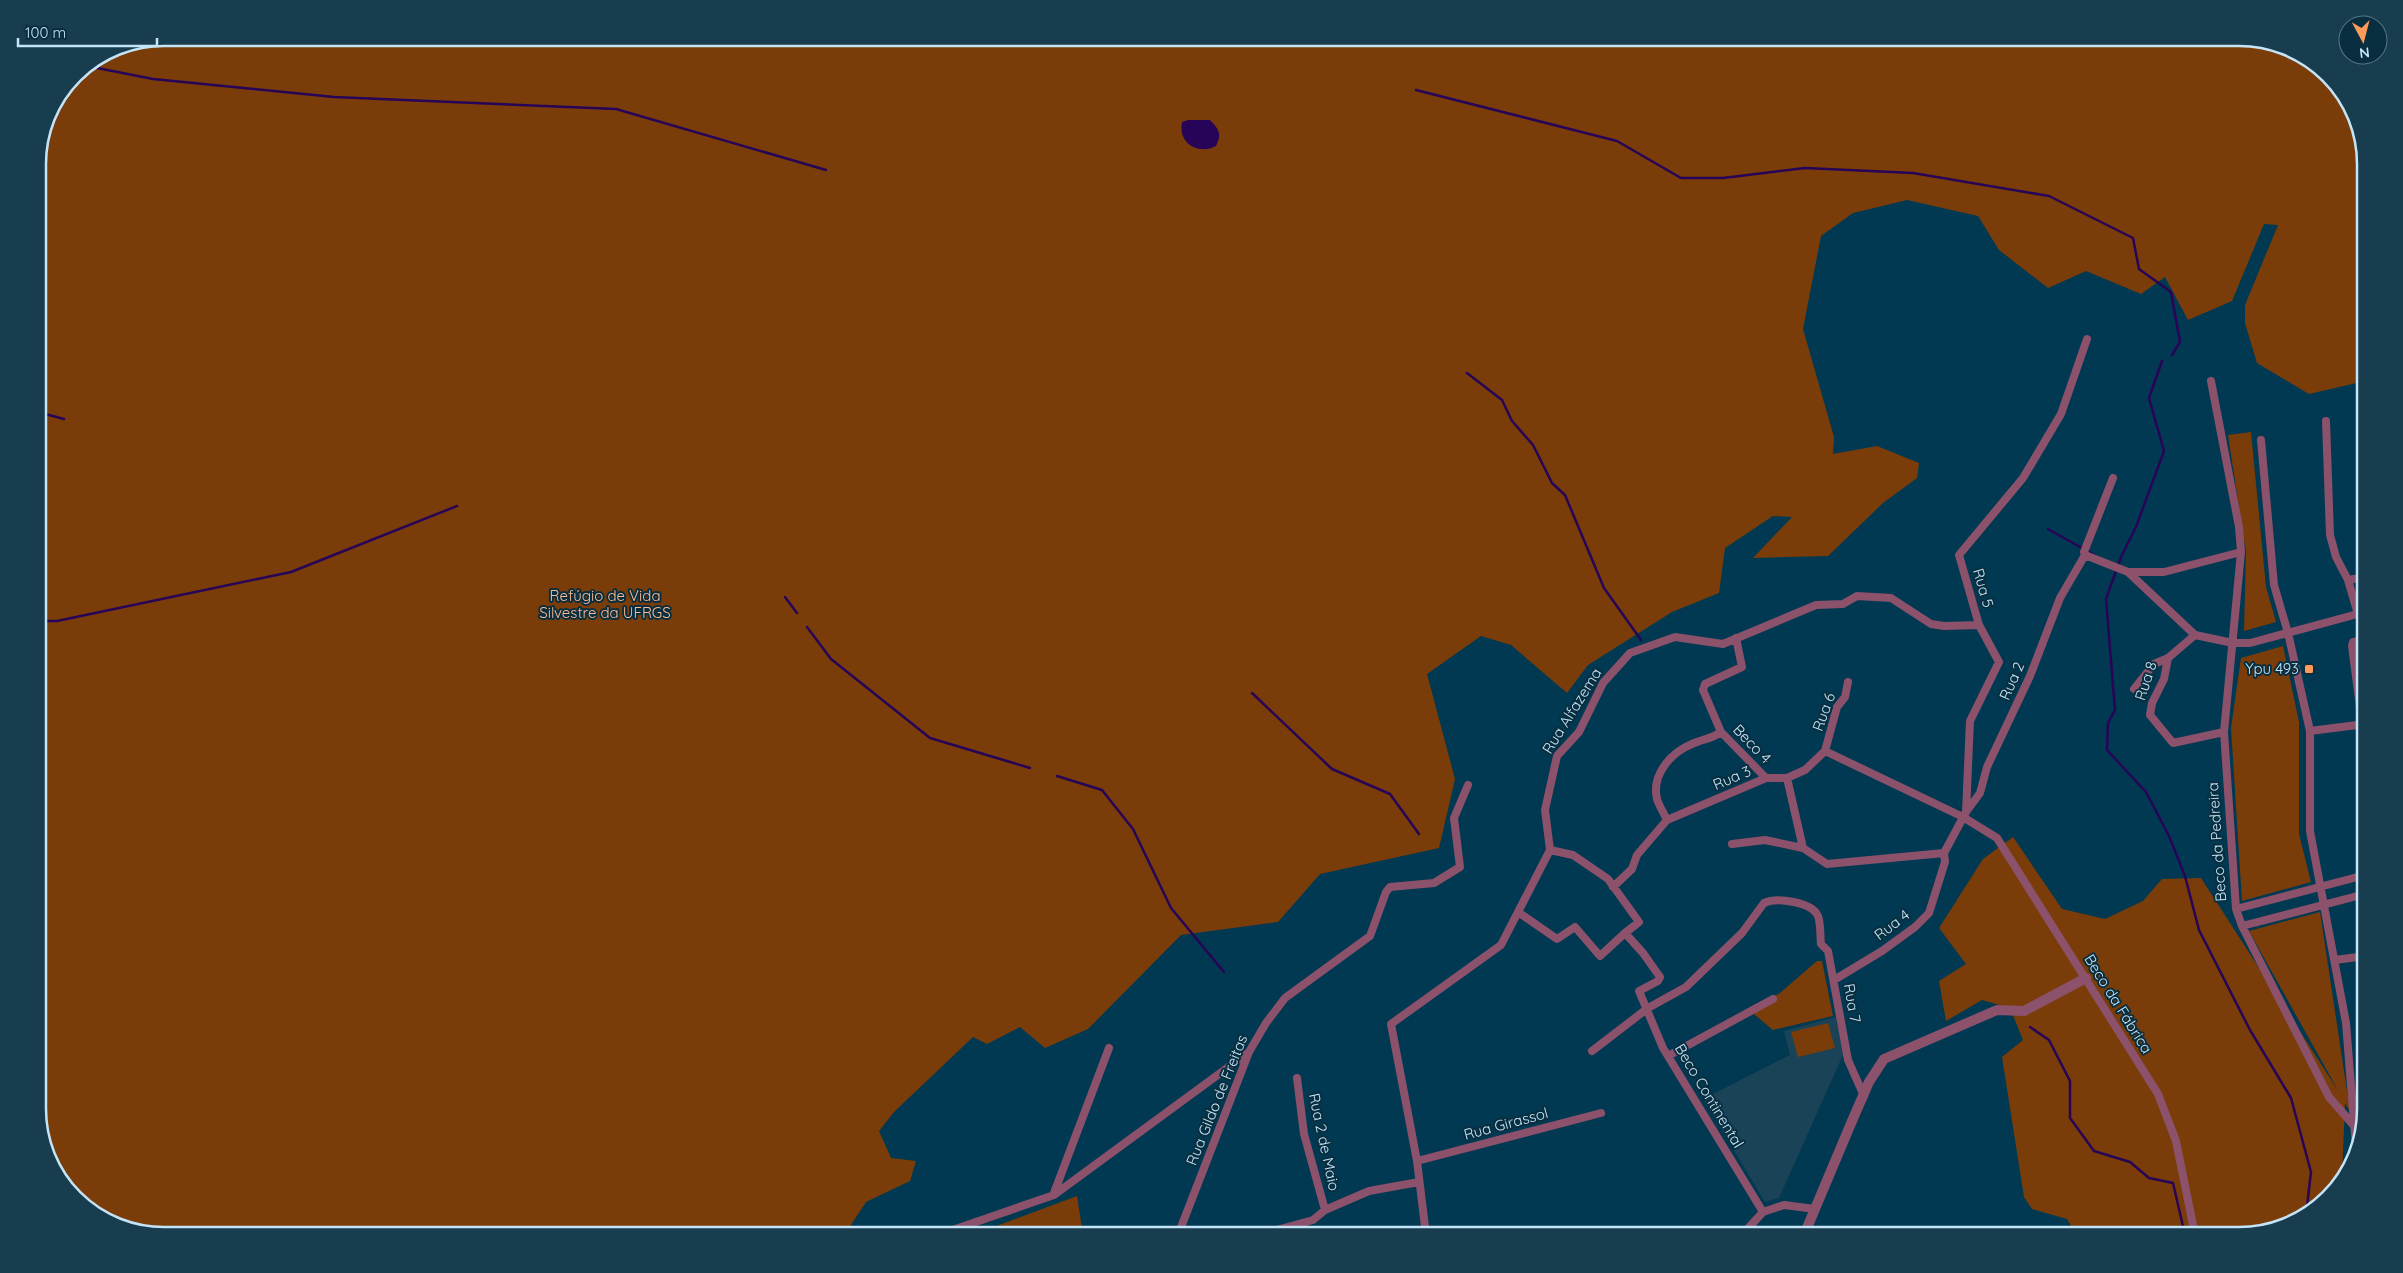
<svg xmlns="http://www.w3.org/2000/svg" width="2403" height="1273" font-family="Quicksand,sans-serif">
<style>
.built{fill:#1a4357}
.green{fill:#7a3d09}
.water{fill:#270457}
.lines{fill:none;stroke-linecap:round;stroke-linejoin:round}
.stream{stroke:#270457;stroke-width:2.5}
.minor{stroke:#8c516b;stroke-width:8}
.tertiary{stroke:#8c516b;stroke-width:10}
.poi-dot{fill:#fe9b58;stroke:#092e3f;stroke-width:2}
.labels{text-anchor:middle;stroke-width:4;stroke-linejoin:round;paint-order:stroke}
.street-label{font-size:15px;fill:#c4e5f7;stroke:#092e3f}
.park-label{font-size:15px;fill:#febb91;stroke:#092e3f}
.poi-label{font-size:15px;fill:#c4e5f7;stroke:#092e3f;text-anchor:end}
.rim{fill:none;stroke:#c4e5f7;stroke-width:2.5}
</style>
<rect width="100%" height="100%" fill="#003951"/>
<path class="built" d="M1836 1017 1843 1055 1779 1198 1765 1202 1703 1099 1790 1055 1784 1031Z"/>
<path class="green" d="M164 37H2239L2295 51 2344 94 2365 156V381L2309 394 2257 363 2245 323V305L2278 225 2264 224 2232 301 2188 320 2165 277 2141 294 2086 271 2048 288 1999 250 1978 216 1907 200 1853 213 1821 236 1803 329 1834 437 1833 454 1877 446 1919 463 1917 478 1883 503 1828 556 1753 558 1792 517 1773 516 1725 548 1719 593 1672 612 1588 665 1567 693 1511 645 1481 636 1427 674 1455 779 1439 848 1320 874 1278 922 1181 935 1088 1029 1045 1048 1020 1027 987 1044 973 1037 894 1112 879 1131 891 1158 916 1161 910 1181 866 1202 849 1228 858 1235H164L108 1222 59 1179 38 1117V156L50 108 75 74 116 47Z
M2251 432 2266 587 2276 622 2244 631 2246 552 2228 435Z
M2283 646 2299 722V834L2311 882 2242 901 2231 728 2241 658Z
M2013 837 2062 909 2105 919 2143 901 2162 879 2201 878 2339 1092 2249 931 2320 912 2350 1111 2345 1103 2342 1177 2309 1214 2239 1235H2076L2067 1219 2032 1209 2024 1197 2002 1057 2023 1040 2010 1008 1982 1000 1946 1021 1939 981 1966 964 1939 928 1983 859Z
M1817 961H1822L1833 1016 1773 1030 1749 1010 1780 993Z
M1828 1023 1835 1048 1798 1057 1791 1032Z
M1077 1196 1083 1235H972Z"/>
<path class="water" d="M1188 120H1210C1219 129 1222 134 1216 146 1198 155 1178 144 1182 122Z"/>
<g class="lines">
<path class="stream" d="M87 66 153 79 334 97 616 109 826 170
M1416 90 1617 141 1681 178H1723L1805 168 1913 173 2049 196 2133 238 2139 269 2171 292 2180 342 2172 355
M2162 361 2149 398 2164 451 2136 527 2121 557 2106 599 2115 710 2108 723 2107 750 2146 792 2169 836 2185 876 2199 930 2250 1030 2291 1098 2311 1172 2306 1215
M1467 373 1502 400 1512 421 1533 445 1552 483 1565 495 1604 588 1641 640
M38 412 64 419
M2048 529 2096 556
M785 597 797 613
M38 621H57L291 572 457 506
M807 627 831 659 930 738 1030 768
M1252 693 1332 769 1390 794 1419 834
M1057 776 1102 790 1133 829 1171 908 1224 972
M2030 1027 2049 1040 2070 1081V1118L2094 1151 2130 1162 2149 1178 2173 1183 2185 1235"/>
<path class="minor" d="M2211 381 2239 527 2241 552 2224 732 2236 909 2242 926 2329 1097 2356 1128H2361
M2326 421 2330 535 2336 557 2348 580 2358 614
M2261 440 2274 585 2288 633 2310 731V831L2346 1023 2356 1148
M2113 478 2084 552 2085 555 2128 572 2195 635 2233 643H2250L2365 612
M2128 572H2164L2241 552
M2348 580 2365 577
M1736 638 1742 667 1705 684 1703 690 1721 732 1766 778
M2365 640 2353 642 2352 646 2365 745
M2168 658 2164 679 2152 703 2150 715 2173 743 2224 732
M2134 689 2154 664 2168 658 2195 635
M2310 731 2365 724
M1825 751 1837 707 1845 697 1848 682
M1787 778 1803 848
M1966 812 1970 721 1999 662 1979 625 1959 555 2023 478 2061 414 2087 339
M1667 820C1664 813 1659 806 1657 799 1651 774 1672 752 1692 744 1702 739 1712 739 1721 732
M1732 844 1765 840 1803 848 1827 864 1944 853
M1550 850 1573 855 1608 879 1639 922 1625 933
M1613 887 1632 869 1637 855 1667 820 1766 778H1787L1805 770 1825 751 1963 817 1997 838 2158 1094 2176 1141 2195 1235
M2236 909 2365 875
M1518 912 1557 939 1575 927 1600 956 1625 933 1643 953 1660 977 1658 981 1639 991 1663 1048 1763 1212
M2242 926 2365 894
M2335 960 2365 956
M1834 980 1882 951 1915 927 1929 913 1945 862 1944 853 1966 812 1980 793 1987 767 2030 676 2060 598 2085 555
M1592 1051 1648 1008 1686 987 1742 933 1764 903C1777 897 1812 902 1818 916 1821 924 1820 936 1821 944L1828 951 1848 1060 1864 1096
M1668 1056 1773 999
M1297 1078 1304 1134 1325 1210
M1417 1161 1601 1113
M1054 1193 1109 1048
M1763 1212 1784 1205 1815 1209
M938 1235 1054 1195 1249 1052
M1178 1235 1249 1052 1266 1023 1285 998 1370 936 1386 892 1390 887 1434 883 1460 867 1454 818 1468 785
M1243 1235 1270 1232 1313 1220 1325 1210 1369 1191 1419 1182
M1426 1235 1417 1161 1391 1024 1501 945 1550 850 1545 810 1557 756 1579 732 1603 683 1630 653 1675 637 1723 644 1816 605 1843 604 1857 596 1891 598 1931 624 1944 626 1979 625
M1742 1235 1763 1212"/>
<path class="tertiary" d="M1804 1235 1852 1121 1869 1082 1884 1059 1997 1010 2024 1011 2086 978"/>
</g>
<rect class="poi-dot" x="2304" y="664" width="10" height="10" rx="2.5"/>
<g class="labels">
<g class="street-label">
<text transform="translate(1983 588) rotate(74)" y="5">Rua 5</text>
<text transform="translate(2012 681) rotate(-66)" y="5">Rua 2</text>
<text transform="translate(2146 681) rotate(-72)" y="5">Rua 8</text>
<text transform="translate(1572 711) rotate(-58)" y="5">Rua Alfazema</text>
<text transform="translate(1824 712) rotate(-70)" y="5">Rua 6</text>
<text transform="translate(1752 744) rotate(46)" y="5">Beco 4</text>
<text transform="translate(1732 778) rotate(-23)" y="5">Rua 3</text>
<text transform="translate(2217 842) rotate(-94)" y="5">Beco da Pedreira</text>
<text transform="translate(1892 925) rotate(-37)" y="5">Rua 4</text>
<text transform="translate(1852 1003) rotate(80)" y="5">Rua 7</text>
<text transform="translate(2118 1004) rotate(58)" y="5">Beco da Fábrica</text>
<text transform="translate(1709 1096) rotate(59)" y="5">Beco Continental</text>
<text transform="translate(1217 1100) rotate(-68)" y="5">Rua Gildo de Freitas</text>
<text transform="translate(1506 1124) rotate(-15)" y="5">Rua Girassol</text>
<text transform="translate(1324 1142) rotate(78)" y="5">Rua 2 de Maio</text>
</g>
<g class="park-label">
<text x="605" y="601">Refúgio de Vida<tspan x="605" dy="17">Silvestre da UFRGS</tspan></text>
</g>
<g class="poi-label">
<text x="2299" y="674">Ypu 493</text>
</g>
</g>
<path d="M0 0H2403V1273H0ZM164 46H2239A118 118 0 0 1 2357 164V1109A118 118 0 0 1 2239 1227H164A118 118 0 0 1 46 1109V164A118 118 0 0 1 164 46Z" fill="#183d4e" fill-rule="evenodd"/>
<path class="rim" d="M164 46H2239A118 118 0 0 1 2357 164V1109A118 118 0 0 1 2239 1227H164A118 118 0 0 1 46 1109V164A118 118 0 0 1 164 46Z"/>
<g transform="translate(2363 40) rotate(173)"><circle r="24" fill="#092e3f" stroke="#547789"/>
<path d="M0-4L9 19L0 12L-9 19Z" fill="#fe9b58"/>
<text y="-8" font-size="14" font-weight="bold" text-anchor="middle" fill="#c4e5f7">N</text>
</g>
<path d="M18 38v8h139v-8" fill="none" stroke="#c4e5f7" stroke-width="2.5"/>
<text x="25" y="38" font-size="15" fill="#c4e5f7" stroke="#092e3f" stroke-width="4" paint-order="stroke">100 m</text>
</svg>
